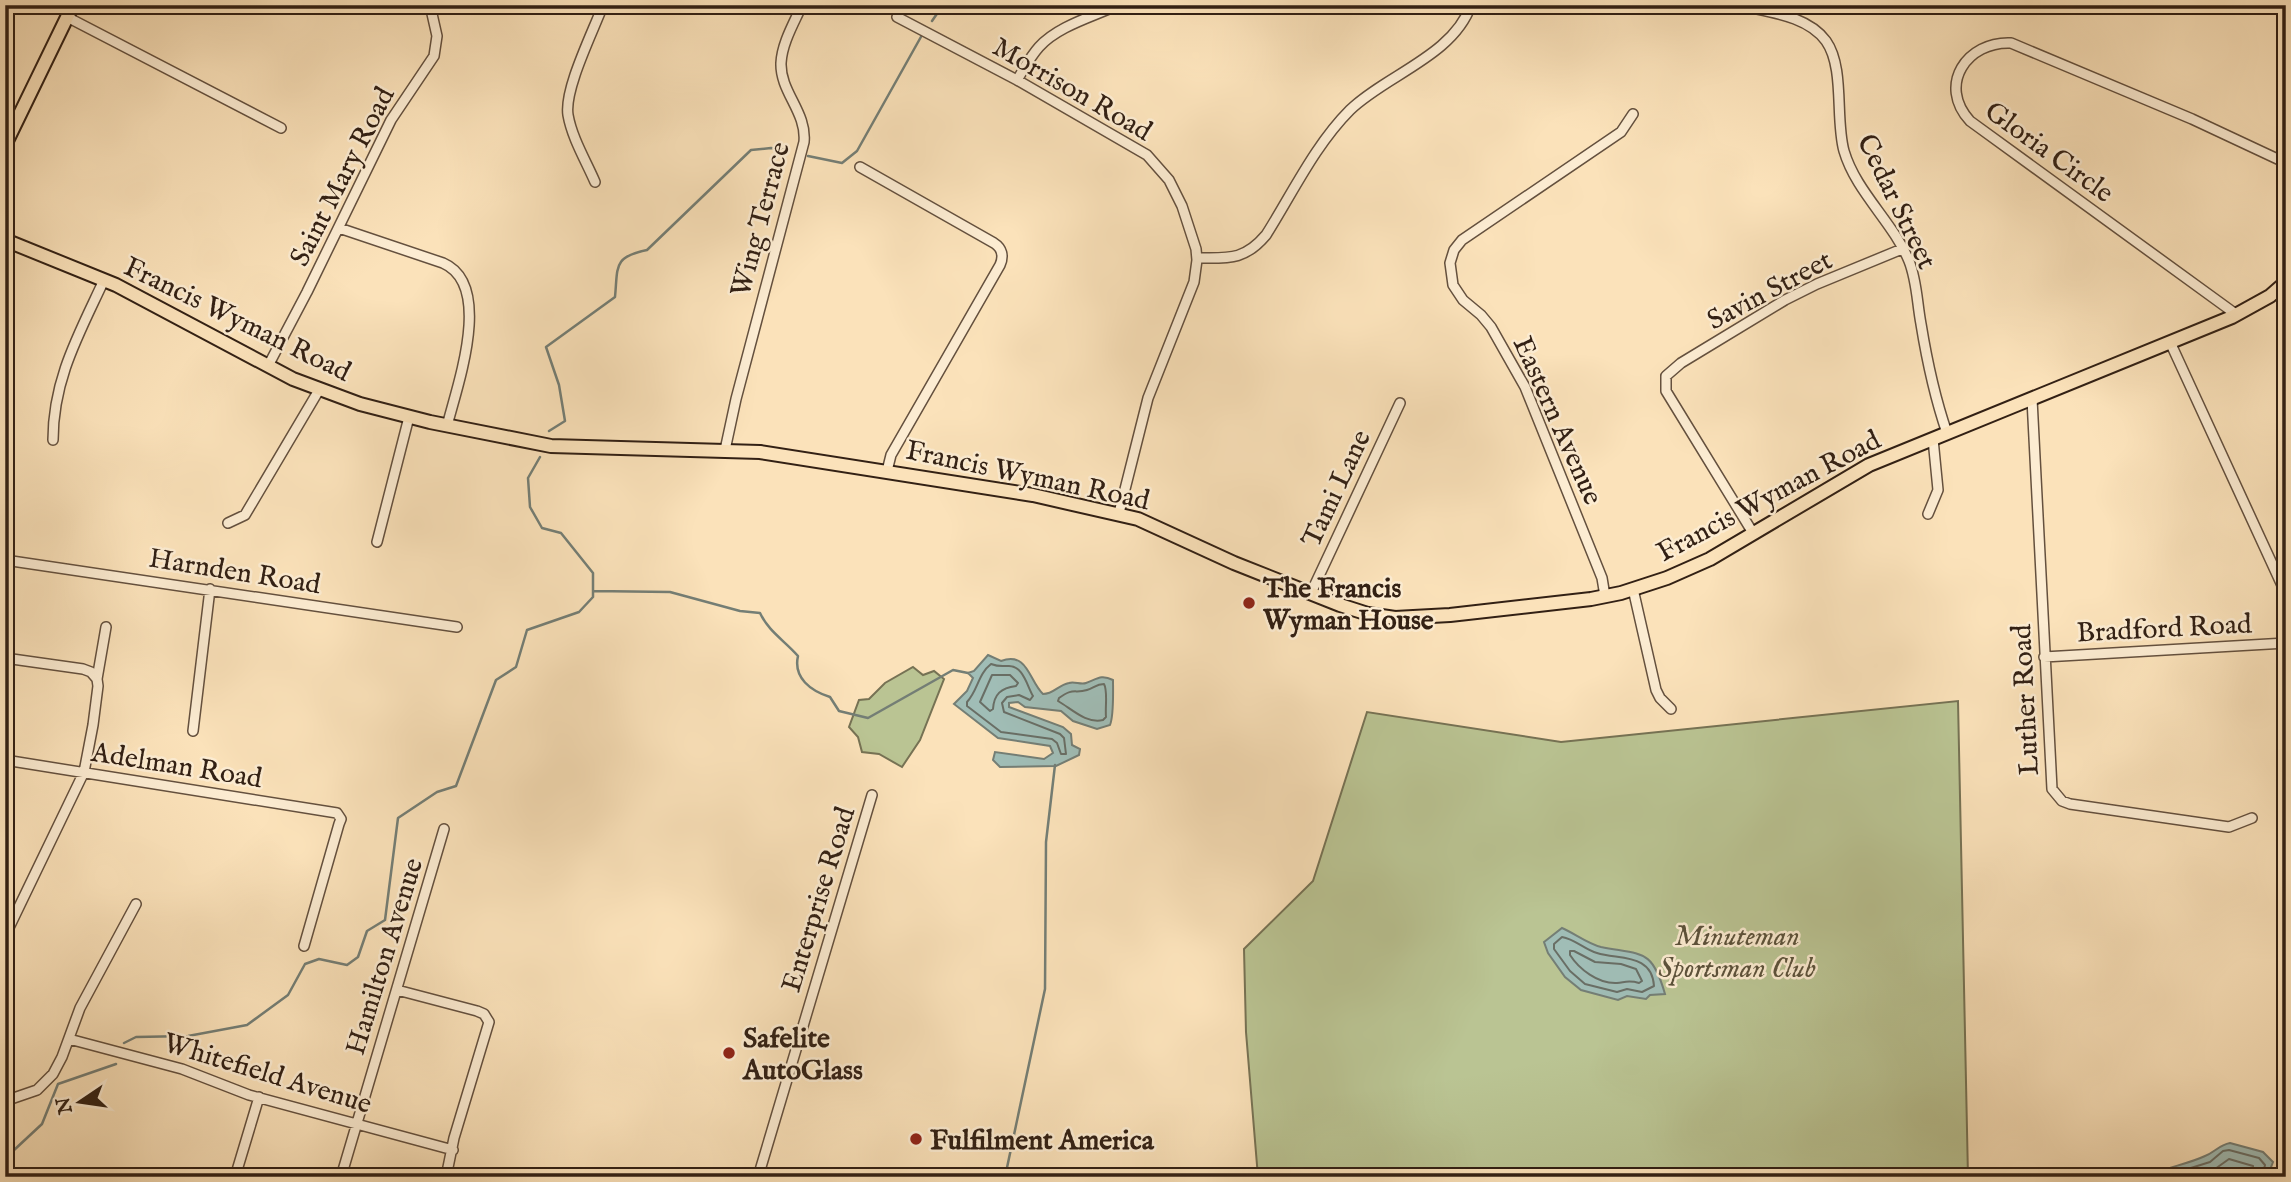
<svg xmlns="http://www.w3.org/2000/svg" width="2291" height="1182" font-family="'IM FELL English',serif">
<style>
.green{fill:#bac493;stroke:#767254;stroke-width:2}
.water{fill:#a0bdb6;stroke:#747e75;stroke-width:2}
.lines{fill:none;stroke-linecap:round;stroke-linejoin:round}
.shore{stroke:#696e65;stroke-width:2}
.stream{stroke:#747e75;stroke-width:2.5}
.minor-casing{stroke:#64503e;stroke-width:12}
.major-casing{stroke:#322014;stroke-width:16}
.minor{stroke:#fcecd2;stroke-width:9}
.major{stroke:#fbe2ba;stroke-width:12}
.poi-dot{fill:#8f2418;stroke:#fcecd2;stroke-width:2.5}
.labels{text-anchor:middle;stroke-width:5;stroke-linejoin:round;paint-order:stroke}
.street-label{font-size:28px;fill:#322014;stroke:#fcecd2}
.poi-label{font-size:28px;font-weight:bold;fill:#322014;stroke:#fcecd2;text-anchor:start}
.park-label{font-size:28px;font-style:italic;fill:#5b513a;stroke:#fcecd2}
</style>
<rect width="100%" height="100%" fill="#fbe2ba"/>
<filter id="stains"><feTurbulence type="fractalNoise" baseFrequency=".00286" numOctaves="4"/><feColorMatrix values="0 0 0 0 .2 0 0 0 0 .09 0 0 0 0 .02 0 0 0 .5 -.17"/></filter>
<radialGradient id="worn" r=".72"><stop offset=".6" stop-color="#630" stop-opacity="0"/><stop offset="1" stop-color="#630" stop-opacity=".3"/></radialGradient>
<path class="green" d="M913 667 923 675 934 671 944 679 920 740 902 767 879 754 862 752 858 737 849 727 859 700 869 699 885 683Z
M1958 701 1968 1177H1258L1246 1032 1244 949 1313 881 1367 712 1561 742Z"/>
<path class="water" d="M988 655 1001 661C1028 651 1029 681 1043 694 1054 694 1058 685 1069 683 1074 681 1081 685 1086 683 1097 679 1101 674 1113 680 1113 691 1114 715 1110 725L1097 729 1073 721 1061 711 1025 707 1018 702 1009 703V707L1063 727 1071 734 1072 745 1080 749 1079 755 1056 766 1000 767 993 760 995 752 1044 759 1053 753 1050 746 998 738 954 704 967 691 973 678 968 673 974 671Z
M1562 928C1574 933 1588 944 1601 947 1642 955 1652 948 1665 994L1650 995 1646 999 1627 996 1618 1000 1581 990 1565 977 1548 953 1544 942Z
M2230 1143 2263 1152 2273 1162 2268 1175 2146 1177C2165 1167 2186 1165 2205 1156 2215 1152 2219 1145 2230 1143Z"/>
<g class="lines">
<path class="shore" d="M991 664C999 667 1001 666 1008 666 1023 665 1027 686 1033 696L1030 700 1019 695 1007 697 1002 703 1004 712 1060 734 1064 738 1066 754H1061L1057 743 1052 739 1001 732 967 706V702C978 690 978 674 991 664Z
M992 675H1010L1018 683 1016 686C1001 688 994 694 993 709L990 711 980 702Z
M1104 684C1108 691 1105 707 1106 717L1103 720C1086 724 1072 709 1058 701L1059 698C1074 687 1074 694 1087 690 1094 688 1096 684 1104 684Z
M1562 937C1575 939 1585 950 1597 953 1619 960 1652 953 1654 986L1642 992 1627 989 1617 992 1585 984 1570 971 1554 949V944Z
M1570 951H1574L1595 962 1621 964 1636 969 1642 981 1639 983C1629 980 1626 982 1617 983 1598 984 1579 969 1570 955Z
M2162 1177 2210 1162 2223 1151 2229 1150 2259 1158 2265 1165 2262 1177
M2193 1177 2215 1169 2229 1159 2253 1166V1177"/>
<path class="stream" d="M932 21 943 5
M808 156 842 163 857 151 922 35
M549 431 565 421 559 385 546 347 615 297C618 266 613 257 647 250L751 150 771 148 786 150
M593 591 670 592 740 611 760 613C769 632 784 640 798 656 793 678 811 691 830 697L839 711 868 718 953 670 968 673
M124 1043 136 1037 188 1036 247 1025 288 995 305 964 319 959 347 965 358 957 367 931 385 920 398 818 437 792 456 786 496 680 516 667 527 630 579 612 593 597V573L561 533 542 528 530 507 528 478 540 457
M6 1177 13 1151 42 1124 58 1084 116 1064
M1005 1177 1045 989 1046 842 1055 765"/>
<defs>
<path id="minor" d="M1739 5C1767 12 1807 15 1826 41 1845 68 1835 119 1844 151 1856 192 1893 222 1909 261 1917 281 1917 303 1921 324 1927 361 1935 398 1947 433
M67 17 281 128
M897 17 1017 80 1147 155 1169 180 1182 206 1196 249 1197 260 1194 282 1148 398 1119 513
M1017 80C1024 69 1030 57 1039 47 1058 26 1092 17 1118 5
M860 167 994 243C1002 248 1004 256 1000 265L891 455 887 471
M595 182C586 161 572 138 568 115 564 89 593 32 603 5
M339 228 443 263C494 285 457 386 447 426
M1197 258C1228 258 1244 261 1266 235 1292 194 1315 145 1350 110 1386 75 1453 56 1471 5
M2237 315 1970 121C1937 85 1967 41 2011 43L2192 119 2286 163
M2170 342 2286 594
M268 366 307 292 391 120 434 56 437 36 430 5
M2032 399 2052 789 2062 801 2070 804 2229 827 2252 818
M53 440C53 379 79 334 104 280
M725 450 736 399 804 142C807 112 780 92 781 63 782 43 794 23 802 5
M1928 514 1938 490 1933 439
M228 523 245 515 319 390
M1753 533 1666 391V376L1681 363 1785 300 1817 284 1902 249
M377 542 409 417
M5 560 457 627
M1633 589 1656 690 1660 698 1671 709
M1311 593 1400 403
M1605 596 1602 578 1525 387 1491 327 1481 315 1463 300 1453 285 1450 263 1454 250 1462 240 1621 132 1633 114
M2044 657 2286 643
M5 658 83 669 91 672 97 679
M193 731 210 589
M5 760 337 813 341 819 339 824 304 946
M5 936 84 772 93 725 98 686 97 679 106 627
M397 990 477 1011 484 1014 489 1022 454 1138 446 1177
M69 1039 182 1069 249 1095 453 1150
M5 1101 37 1090 53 1074 62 1057 80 1008 136 904
M235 1177 259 1097
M341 1177 444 829
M758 1177 872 795"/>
<path id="major" d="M5 145 73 5
M5 240 116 285 293 379 360 404 430 422 551 446 760 452 1033 495 1138 519 1234 563 1340 605 1368 614 1395 618 1450 615 1591 599 1621 593 1667 578 1710 559 1869 465 2232 317 2270 296 2286 282"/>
</defs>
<use href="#minor" class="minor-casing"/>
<use href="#major" class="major-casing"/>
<use href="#minor" class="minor"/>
<use href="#major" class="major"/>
</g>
<g class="poi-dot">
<circle cx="1249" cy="603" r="7"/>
<circle cx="729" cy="1053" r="7"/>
<circle cx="916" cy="1139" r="7"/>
</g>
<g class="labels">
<g class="street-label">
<text transform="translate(1073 88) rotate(30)" y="10">Morrison Road</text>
<text transform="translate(2050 151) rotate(36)" y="10">Gloria Circle</text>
<text transform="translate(341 176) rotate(-63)" y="10">Saint Mary Road</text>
<text transform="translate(1898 201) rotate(64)" y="10">Cedar Street</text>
<text transform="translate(759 219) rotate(-75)" y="10">Wing Terrace</text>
<text transform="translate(1769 289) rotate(-28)" y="10">Savin Street</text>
<text transform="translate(238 318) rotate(26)" y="10">Francis Wyman Road</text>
<text transform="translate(1559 420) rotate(66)" y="10">Eastern Avenue</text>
<text transform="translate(1028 474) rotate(12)" y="10">Francis Wyman Road</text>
<text transform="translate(1335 488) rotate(-65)" y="10">Tami Lane</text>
<text transform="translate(1768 495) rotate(-28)" y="10">Francis Wyman Road</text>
<text transform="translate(235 570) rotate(9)" y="10">Harnden Road</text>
<text transform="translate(2164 627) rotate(-3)" y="10">Bradford Road</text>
<text transform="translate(2024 700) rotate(-93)" y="10">Luther Road</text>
<text transform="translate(177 764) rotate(9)" y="10">Adelman Road</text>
<text transform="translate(817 899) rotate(-73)" y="10">Enterprise Road</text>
<text transform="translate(383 956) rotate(-73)" y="10">Hamilton Avenue</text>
<text transform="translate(268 1072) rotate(17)" y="10">Whitefield Avenue</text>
</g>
<g class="poi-label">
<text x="1263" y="597">The Francis<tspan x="1263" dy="32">Wyman House</tspan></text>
<text x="743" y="1047">Safelite<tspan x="743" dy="32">AutoGlass</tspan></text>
<text x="930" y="1149">Fulfilment America</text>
</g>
<g class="park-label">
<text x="1737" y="945">Minuteman<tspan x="1737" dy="32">Sportsman Club</tspan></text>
</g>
</g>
<rect width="2291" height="1182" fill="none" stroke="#fbe2ba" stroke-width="28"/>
<rect x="7" y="7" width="2277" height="1168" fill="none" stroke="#322014" stroke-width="3.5"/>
<rect x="14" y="14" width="2263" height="1154" fill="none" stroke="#322014" stroke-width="2"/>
<g transform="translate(80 1102) rotate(257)" stroke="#fcecd2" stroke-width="5" paint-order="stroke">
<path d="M0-5L12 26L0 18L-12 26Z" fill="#322014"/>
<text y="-10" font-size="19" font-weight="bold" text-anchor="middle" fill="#322014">N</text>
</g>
<rect width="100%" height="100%" filter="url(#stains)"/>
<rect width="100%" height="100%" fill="url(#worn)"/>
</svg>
